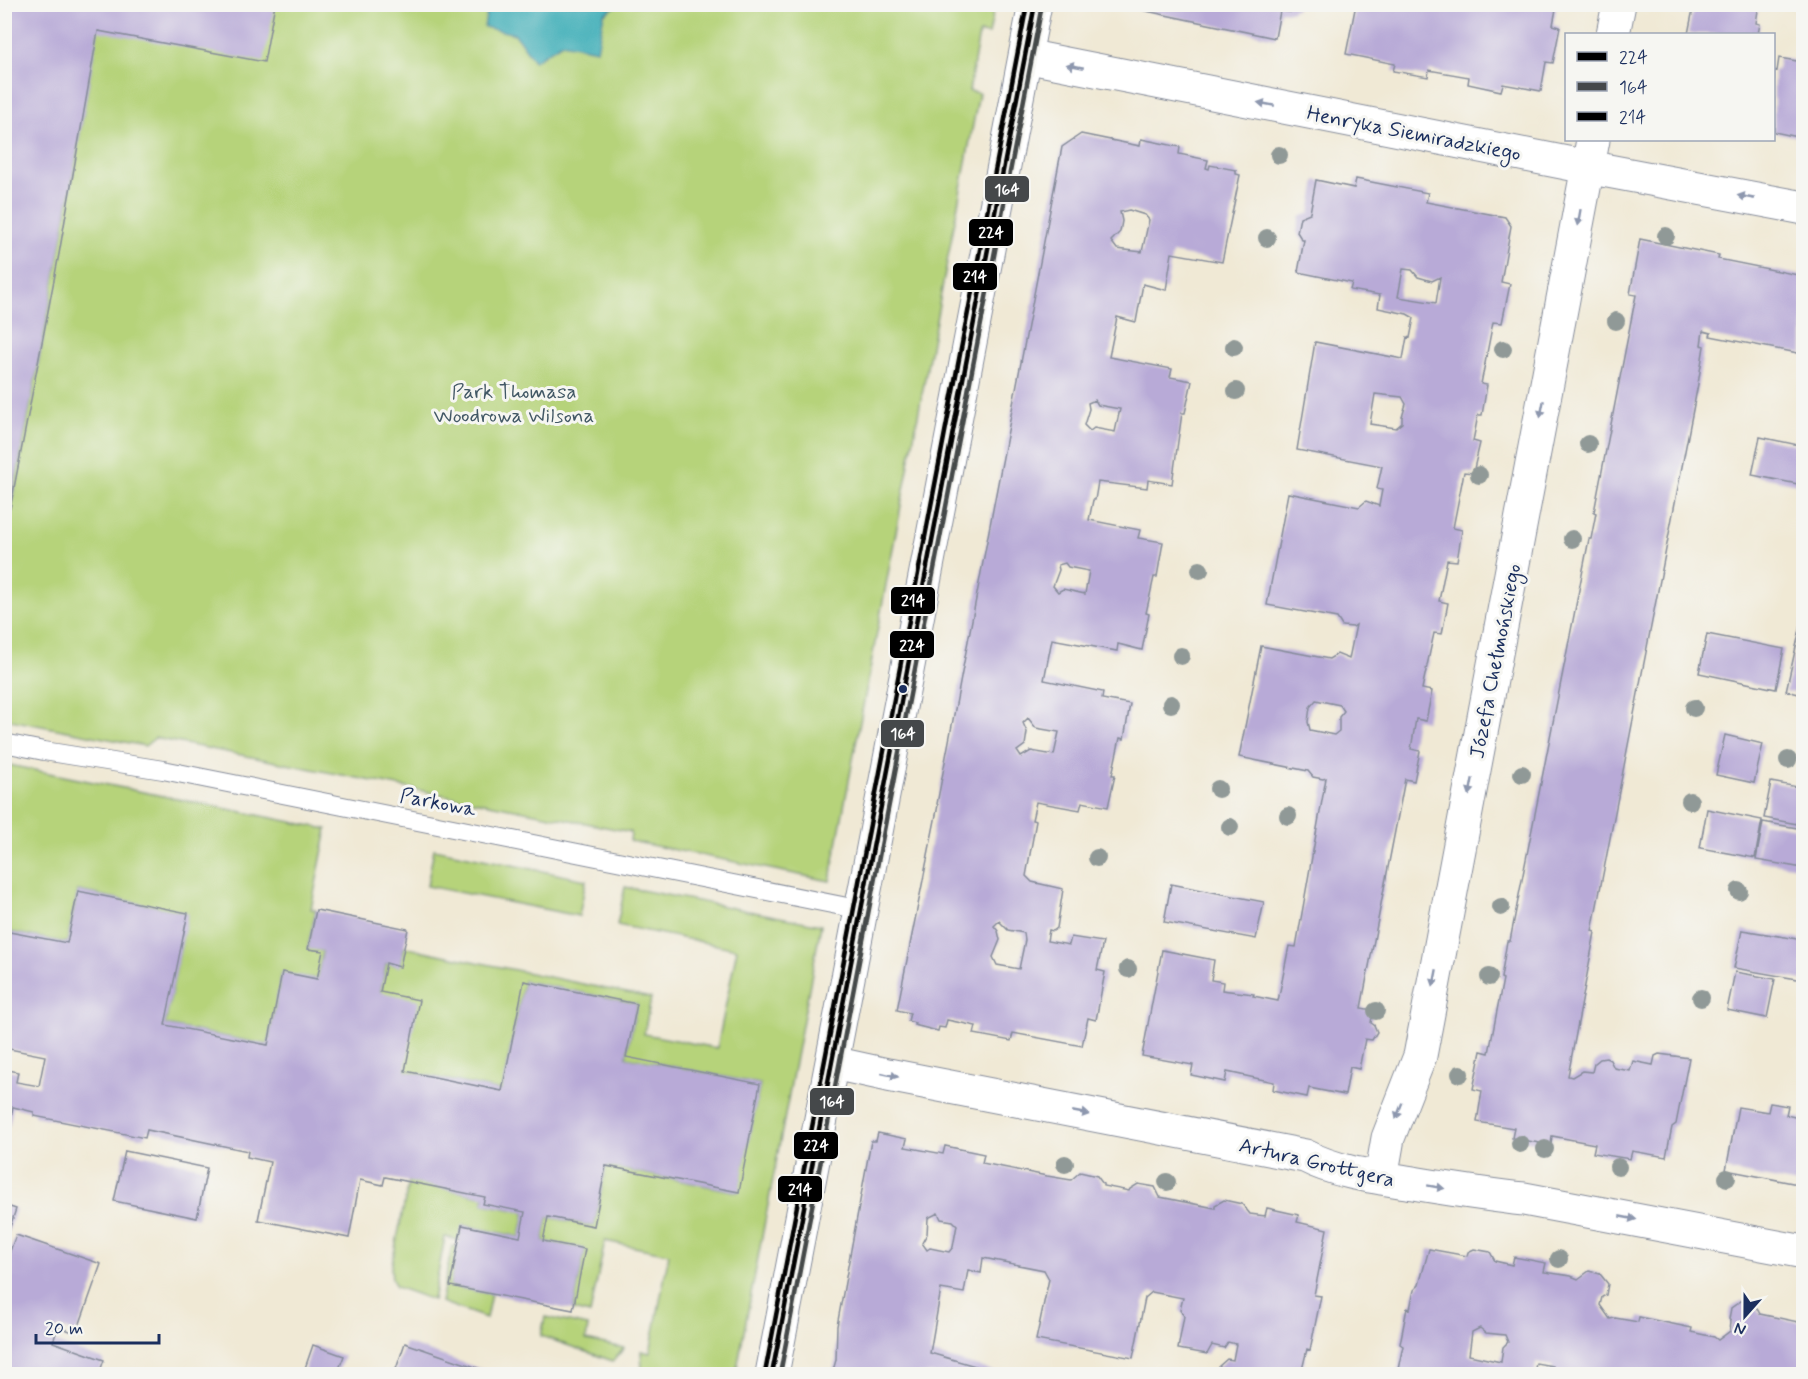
<svg xmlns="http://www.w3.org/2000/svg" width="1808" height="1379" font-family="Mynerve,sans-serif">
<style>
.green{fill:#b6d37a;stroke:#68816c;stroke-width:1.5}
.water{fill:#3dadb7;stroke:#2c6e8a;stroke-width:1.5}
.building{fill:#b8aad7;fill-rule:evenodd}
.lines{fill:none;stroke-linecap:round;stroke-linejoin:round}
.service-casing{stroke:#868c9a;stroke-width:20}
.minor-casing{stroke:#868c9a;stroke-width:35}
.service{stroke:#fff;stroke-width:18}
.minor{stroke:#fff;stroke-width:33}
.bus-1-casing{stroke:#f6f6f2;stroke-width:9}
.bus-2-casing{stroke:#f6f6f2;stroke-width:9}
.bus-3-casing{stroke:#f6f6f2;stroke-width:9}
.bus-1{stroke:#000;stroke-width:4.5}
.bus-2{stroke:#45484a;stroke-width:4.5}
.bus-3{stroke:#000;stroke-width:4.5}
.tree{fill:#909997}
.oneway{fill:#8d97ae}
.bus-dot{fill:#1b2f5e;stroke:#f6f6f2;stroke-width:2}
.labels{text-anchor:middle;stroke-width:6;stroke-linejoin:round;paint-order:stroke}
.street-label{font-size:21px;fill:#1b2f5e;stroke:#f6f6f2}
.park-label{font-size:21px;fill:#425865;stroke:#f6f6f2}
.line-badge{stroke:#f6f6f2;stroke-width:2}
.badge-label{font-size:16px;text-anchor:middle;font-weight:bold;fill:#fff}
</style>
<rect width="100%" height="100%" fill="#f6f6f2"/>
<filter id="ink" filterUnits="userSpaceOnUse"><feTurbulence type="fractalNoise" baseFrequency=".0167" numOctaves="2"/><feDisplacementMap in="SourceGraphic" scale="12" xChannelSelector="R" yChannelSelector="G"/><feConvolveMatrix kernelMatrix="1 2 1 2 8 2 1 2 1" color-interpolation-filters="sRGB"/></filter>
<filter id="wash" filterUnits="userSpaceOnUse"><feTurbulence type="fractalNoise" baseFrequency=".008" numOctaves="4" result="noise"/><feDisplacementMap in="SourceGraphic" scale="24" xChannelSelector="R" yChannelSelector="G"/><feGaussianBlur stdDeviation="1.35" result="paint"/><feColorMatrix in="noise" values="0 0 0 0 0 0 0 0 0 0 0 0 0 0 0 0 0 1.4 0 .05"/><feComposite in="paint" operator="in"/></filter>
<g filter="url(#wash)">
<rect width="100%" height="100%" fill="#f0e9d5"/>
<path class="green" d="M102 5H995L989 34 979 33 969 91 979 93 830 881 630 841 631 832 155 738 145 746 5 719V537L59 254Z
M4 764 327 829 311 909 316 910 308 948 323 951 317 979 282 973 268 1045 165 1025 187 913 78 891 67 943 5 931Z
M434 849 586 880 579 916 427 886Z
M625 887 821 925 736 1374H654L642 1371 641 1351 650 1353 669 1254 605 1241 590 1314 573 1310 585 1249 543 1241 548 1217 594 1226 606 1166 738 1192 760 1084 626 1057 637 1004 524 981 502 1091 405 1071 380 992 386 963 400 966 404 947 651 998 644 1034 717 1048 737 949 617 925Z
M409 1181 485 1197 483 1204 525 1212 520 1237 463 1225 459 1240 445 1237 433 1300 396 1287 392 1279 391 1268Z
M452 1246 458 1247 450 1286 491 1294 486 1318 441 1302Z
M545 1317 588 1326 586 1340 624 1348 613 1361 541 1336Z"/>
<path class="water" d="M488 5V4L618 5 604 14 597 50 562 43 534 61 515 34 484 27Z"/>
<g id="blocks">
<path class="building" d="M4 4H275L264 62 98 31 59 254 10 509 4 508Z
M1113 4H1298L1297 8 1290 12 1280 11 1275 38Z
M1356 4H1557L1553 25 1560 27 1553 63 1546 62 1541 91 1503 84 1501 91 1468 84 1469 77 1429 70 1428 77 1393 71 1395 64 1346 54Z
M1694 4H1759L1756 23 1760 24 1758 34H1688Z
M1779 58 1803 62V138L1774 132V70L1777 71Z
M1081 134 1140 146 1141 139 1180 147 1179 154 1208 160 1206 168 1209 169 1210 165 1236 170V174L1240 175 1222 262 1172 253 1166 290 1143 284 1136 322 1117 317 1109 357 1172 369 1170 377 1192 381 1185 413H1182L1172 484 1148 480 1147 488 1098 482 1095 500H1093L1089 520 1140 530 1138 538 1163 542 1157 577H1154L1146 613 1149 614 1142 650 1118 644 1117 651 1052 639 1044 680 1103 692 1102 699 1130 704 1124 739 1120 738 1112 775H1115L1108 807 1082 802 1080 810 1036 802 1032 820 1036 821 1026 876 1032 882 1063 889 1057 928 1053 931 1049 930 1047 941 1069 945 1071 937 1103 942 1097 970 1105 972 1096 1020 1088 1018 1082 1046 1013 1033 1011 1041 974 1034 976 1026 947 1020 945 1028 939 1027 938 1031 914 1025 915 1023 908 1021 910 1013 897 1010 938 805 937 804 1062 147ZM1129 210 1145 215 1149 220 1142 252 1117 249 1111 241 1120 232 1122 221 1120 212ZM1095 400 1098 405 1120 409 1115 432 1094 428 1090 431 1084 425 1089 409 1088 403ZM1065 563 1068 567 1089 571 1085 594 1063 589 1058 592 1053 586 1059 570 1058 565ZM1028 718 1036 728 1059 732 1054 755 1031 751 1021 757 1017 751 1025 745 1027 732 1023 723ZM999 921 1008 930 1024 933 1025 940 1019 969 997 965 993 957 1000 940 998 931 994 926Z
M1356 179 1428 193 1426 202 1505 217 1511 226 1501 282 1510 284 1502 323 1493 322 1481 384 1487 385 1482 415H1478L1473 441 1480 443 1473 473 1464 472 1453 528 1462 530 1457 561 1447 560 1439 601 1448 603 1442 634 1434 633 1422 689 1432 691 1426 721 1416 719 1411 749 1420 751 1414 781 1405 779 1361 1008 1373 1010 1371 1023 1374 1025 1377 1032 1372 1040 1365 1039 1359 1069 1350 1067 1345 1095 1309 1088 1307 1097 1273 1090 1274 1082 1227 1072 1225 1082 1191 1075 1193 1065 1142 1056 1162 950 1214 960 1211 980 1223 982 1222 990 1254 994 1253 996 1278 1001 1289 946 1296 947 1326 778 1323 779 1313 777 1308 771 1239 757 1261 646 1329 659 1337 654 1349 659 1356 625 1353 627 1342 626 1337 618 1267 605 1288 493 1359 507 1366 501 1379 506 1382 490 1377 489 1382 466 1297 450 1315 342 1403 359 1407 337 1410 338 1414 318 1407 314 1378 308 1380 295 1350 290 1352 283 1298 272 1304 240H1302L1297 232 1300 217 1310 213 1316 180 1354 188ZM1403 269 1412 270 1418 277 1432 281 1440 277 1436 303 1398 297ZM1375 394 1402 397 1406 404 1402 417V423L1396 428 1370 424ZM1316 700 1340 705 1344 711 1339 717V731L1334 735 1310 730 1308 722 1310 707Z
M1640 239 1719 255 1718 259 1803 276V354L1710 336 1711 333 1703 331 1701 345 1704 346 1698 384 1592 931 1595 932 1568 1076 1572 1077 1582 1071 1592 1072 1594 1064 1600 1059 1606 1058 1610 1060 1614 1068 1630 1071 1633 1061 1653 1065 1655 1056 1659 1054 1689 1058 1676 1124 1672 1127 1666 1157 1632 1151 1630 1159 1593 1153 1595 1144 1552 1136 1551 1145 1512 1138 1514 1128 1477 1122 1482 1091 1473 1089 1481 1051 1489 1053 1503 979 1501 978 1507 941H1510L1589 539H1591L1596 513 1594 512 1636 295 1630 294Z
M1760 437 1803 446V485L1752 475Z
M1802 620H1803V695L1786 691Z
M1707 634 1784 649 1776 689 1699 673Z
M1725 735 1763 744 1754 783 1716 775Z
M1771 782 1803 788V825L1764 818Z
M1707 809 1762 820 1755 858 1700 848Z
M1763 822 1803 829V868L1756 860Z
M1171 884 1264 902 1256 939 1164 922Z
M78 891 188 913 165 1025 268 1045 282 972 317 979 323 951 308 949 316 910 408 929 400 967 386 963 380 992 419 1000 405 1071 502 1091 524 981 637 1004 626 1057 760 1084 739 1192 606 1166 594 1226 548 1217 543 1241 585 1249 573 1310 450 1286 462 1225 520 1237 525 1212 483 1204 485 1197 385 1177 383 1185 360 1180 349 1238 258 1220 270 1162 247 1157 248 1151 147 1130 145 1138 34 1116V1112L13 1107 9 1126 4 1125V1069L18 1072 16 1082 39 1086 45 1056 4 1048V931L67 943Z
M1742 930 1803 940V980L1734 968Z
M1735 972 1775 979 1767 1018 1727 1010Z
M1770 1103 1788 1106 1786 1115 1803 1119V1185L1726 1170 1738 1107 1768 1112Z
M878 1133 907 1139 905 1147 943 1154 945 1146 984 1154 982 1163 1047 1176 1071 1180 1080 1172 1097 1176 1103 1184V1186L1129 1191 1130 1189 1138 1184 1155 1187 1160 1197 1215 1208V1205L1224 1200 1242 1204 1250 1214 1265 1216 1267 1208 1299 1215 1297 1222 1327 1229 1314 1295 1321 1296 1310 1350 1307 1349 1302 1370 1309 1372V1374H1216L1218 1367 1227 1359 1233 1360 1236 1344 1228 1342 1224 1348 1212 1345 1207 1354 1178 1349 1184 1316 1180 1310 1183 1298 1152 1292 1145 1298 1133 1358 1036 1340 1049 1279 1044 1270 983 1258 981 1273 968 1270 964 1293 941 1289 930 1353 1003 1374H832L836 1360 837 1326 871 1141H876ZM938 1213 941 1219 953 1221 957 1225 953 1247 949 1252 930 1248 927 1250 922 1243 927 1234 928 1218Z
M125 1151 207 1168 197 1218 114 1201Z
M4 1205 16 1209 5 1242H4Z
M16 1235 101 1264 78 1329 73 1332 58 1327 53 1342 104 1360 99 1374H4V1267Z
M1429 1249 1467 1256 1468 1252 1474 1249 1490 1252 1495 1261 1512 1265 1514 1257 1546 1263 1544 1272 1571 1276 1578 1279 1589 1271 1600 1274 1608 1284 1606 1295 1602 1297 1600 1305 1610 1319 1615 1318 1638 1322 1639 1317 1692 1328 1691 1332 1714 1337 1718 1340 1730 1331 1731 1322 1729 1319 1731 1308 1741 1301 1754 1303 1760 1314 1803 1323V1374H1551L1553 1366 1536 1363 1534 1374H1397L1403 1346 1400 1344 1407 1308 1410 1309 1414 1290 1419 1285ZM1480 1328 1486 1333 1505 1335 1508 1342 1503 1347 1501 1362 1469 1355 1472 1332Z
M405 1343 472 1366 495 1374H401L395 1372Z
M313 1345 344 1356 337 1374H303Z"/>
</g>
</g>
<g filter="url(#ink)">
<use href="#blocks" fill-opacity="0" stroke="#868c9a" stroke-width="1.5"/>
<g class="lines">
<defs>
<path id="service" d="M4 743 44 751 163 770 862 910"/>
<path id="minor" d="M1613 34 1619 4
M1025 56 1587 167 1804 208
M833 1063 888 1075 1305 1156C1338 1173 1376 1177 1413 1183 1450 1189 1486 1195 1524 1199L1804 1252
M1381 1178 1388 1138 1420 1056 1593 140
M772 1374 1035 4"/>
</defs>
<use href="#service" class="service-casing"/>
<use href="#minor" class="minor-casing"/>
<use href="#service" class="service"/>
<use href="#minor" class="minor"/>
<defs>
<path id="bus-1" d="M772 1374 1035 4"/>
<path id="bus-2" d="M780 1374 1042 5"/>
<path id="bus-3" d="M765 1373 1027 4"/>
</defs>
<use href="#bus-1" class="bus-1-casing"/>
<use href="#bus-2" class="bus-2-casing"/>
<use href="#bus-3" class="bus-3-casing"/>
<use href="#bus-1" class="bus-1"/>
<use href="#bus-2" class="bus-2"/>
<use href="#bus-3" class="bus-3"/>
</g>
<g class="tree">
<circle cx="1279" cy="155" r="9"/>
<circle cx="1666" cy="236" r="9"/>
<circle cx="1267" cy="238" r="9"/>
<circle cx="1616" cy="321" r="9"/>
<circle cx="1234" cy="347" r="9"/>
<circle cx="1503" cy="349" r="9"/>
<circle cx="1236" cy="391" r="9"/>
<circle cx="1588" cy="444" r="9"/>
<circle cx="1479" cy="475" r="9"/>
<circle cx="1572" cy="539" r="9"/>
<circle cx="1200" cy="570" r="9"/>
<circle cx="1181" cy="656" r="9"/>
<circle cx="1171" cy="704" r="9"/>
<circle cx="1694" cy="708" r="9"/>
<circle cx="1788" cy="760" r="9"/>
<circle cx="1522" cy="774" r="9"/>
<circle cx="1218" cy="789" r="9"/>
<circle cx="1690" cy="801" r="9"/>
<circle cx="1288" cy="816" r="9"/>
<circle cx="1230" cy="827" r="9"/>
<circle cx="1097" cy="858" r="9"/>
<circle cx="1739" cy="891" r="9"/>
<circle cx="1501" cy="907" r="9"/>
<circle cx="1128" cy="969" r="9"/>
<circle cx="1489" cy="977" r="9"/>
<circle cx="1701" cy="998" r="9"/>
<circle cx="1376" cy="1011" r="9"/>
<circle cx="1460" cy="1074" r="9"/>
<circle cx="1520" cy="1144" r="9"/>
<circle cx="1545" cy="1149" r="9"/>
<circle cx="1065" cy="1164" r="9"/>
<circle cx="1618" cy="1167" r="9"/>
<circle cx="1727" cy="1178" r="9"/>
<circle cx="1167" cy="1182" r="9"/>
<circle cx="1559" cy="1259" r="9"/>
</g>
<defs><path id="oneway-solid" d="M-6-.8H1V-3.2L6.5 0L1 3.2V.8H-6Z" transform="scale(1.5)"/></defs>
<g class="oneway">
<use href="#oneway-solid" transform="translate(1075 66) rotate(-169)"/>
<use href="#oneway-solid" transform="translate(1266 104) rotate(-169)"/>
<use href="#oneway-solid" transform="translate(1746 197) rotate(-169)"/>
<use href="#oneway-solid" transform="translate(1579 218) rotate(100)"/>
<use href="#oneway-solid" transform="translate(1542 409) rotate(101)"/>
<use href="#oneway-solid" transform="translate(1471 787) rotate(101)"/>
<use href="#oneway-solid" transform="translate(1435 978) rotate(101)"/>
<use href="#oneway-solid" transform="translate(890 1075) rotate(13)"/>
<use href="#oneway-solid" transform="translate(1399 1111) rotate(111)"/>
<use href="#oneway-solid" transform="translate(1081 1113) rotate(11)"/>
<use href="#oneway-solid" transform="translate(1436 1187) rotate(10)"/>
<use href="#oneway-solid" transform="translate(1628 1218) rotate(11)"/>
</g>
</g>
<circle class="bus-dot" cx="903" cy="689" r="5"/>
<g class="labels">
<g class="street-label">
<text transform="translate(1414 133) rotate(11)" y="7">Henryka Siemiradzkiego</text>
<text transform="translate(1495 661) rotate(-79)" y="7">Józefa Chełmońskiego</text>
<text transform="translate(438 802) rotate(11)" y="7">Parkowa</text>
<text transform="translate(1317 1162) rotate(13)" y="7">Artura Grottgera</text>
</g>
<g class="park-label">
<text x="514" y="398">Park Thomasa<tspan x="514" dy="24">Woodrowa Wilsona</tspan></text>
</g>
</g>
<g class="line-badge">
<rect x="984" y="175" width="46" height="28" rx="6" fill="#45484a"/>
<rect x="968" y="218" width="46" height="29" rx="6" fill="#000"/>
<rect x="952" y="262" width="46" height="29" rx="6" fill="#000"/>
<rect x="890" y="586" width="46" height="29" rx="6" fill="#000"/>
<rect x="889" y="630" width="46" height="29" rx="6" fill="#000"/>
<rect x="880" y="719" width="45" height="29" rx="6" fill="#45484a"/>
<rect x="809" y="1087" width="46" height="29" rx="6" fill="#45484a"/>
<rect x="793" y="1131" width="46" height="29" rx="6" fill="#000"/>
<rect x="777" y="1175" width="46" height="28" rx="6" fill="#000"/>
</g>
<g class="badge-label">
<text x="1007" y="195">164</text>
<text x="991" y="238">224</text>
<text x="975" y="282">214</text>
<text x="913" y="606">214</text>
<text x="912" y="651">224</text>
<text x="903" y="739">164</text>
<text x="832" y="1107">164</text>
<text x="816" y="1151">224</text>
<text x="800" y="1195">214</text>
</g>
<rect width="1808" height="1379" fill="none" stroke="#f6f6f2" stroke-width="24"/>
<rect x="1565" y="33" width="210" height="108" fill="#f6f6f2" stroke="#9ea6b7" stroke-width="1.5"/>
<rect x="1577" y="52" width="30" height="9" fill="#000000" stroke="#9ea6b7" stroke-width="1.5"/>
<text x="1619" y="63" font-size="18" fill="#1b2f5e">224</text>
<rect x="1577" y="82" width="30" height="9" fill="#45484a" stroke="#9ea6b7" stroke-width="1.5"/>
<text x="1619" y="93" font-size="18" fill="#1b2f5e">164</text>
<rect x="1577" y="112" width="30" height="9" fill="#000000" stroke="#9ea6b7" stroke-width="1.5"/>
<text x="1619" y="123" font-size="18" fill="#1b2f5e">214</text>
<g transform="translate(1745 1316) rotate(201)" stroke="#f6f6f2" stroke-width="4.5" paint-order="stroke">
<path d="M0-4.5L10 22L0 15L-10 22Z" fill="#1b2f5e"/>
<text y="-9" font-size="16" font-weight="bold" text-anchor="middle" fill="#1b2f5e">N</text>
</g>
<path d="M36 1334v9h123v-9" fill="none" stroke="#1b2f5e" stroke-width="3"/>
<text x="45" y="1334" font-size="18" fill="#1b2f5e" stroke="#f6f6f2" stroke-width="4.5" paint-order="stroke">20 m</text>
</svg>
